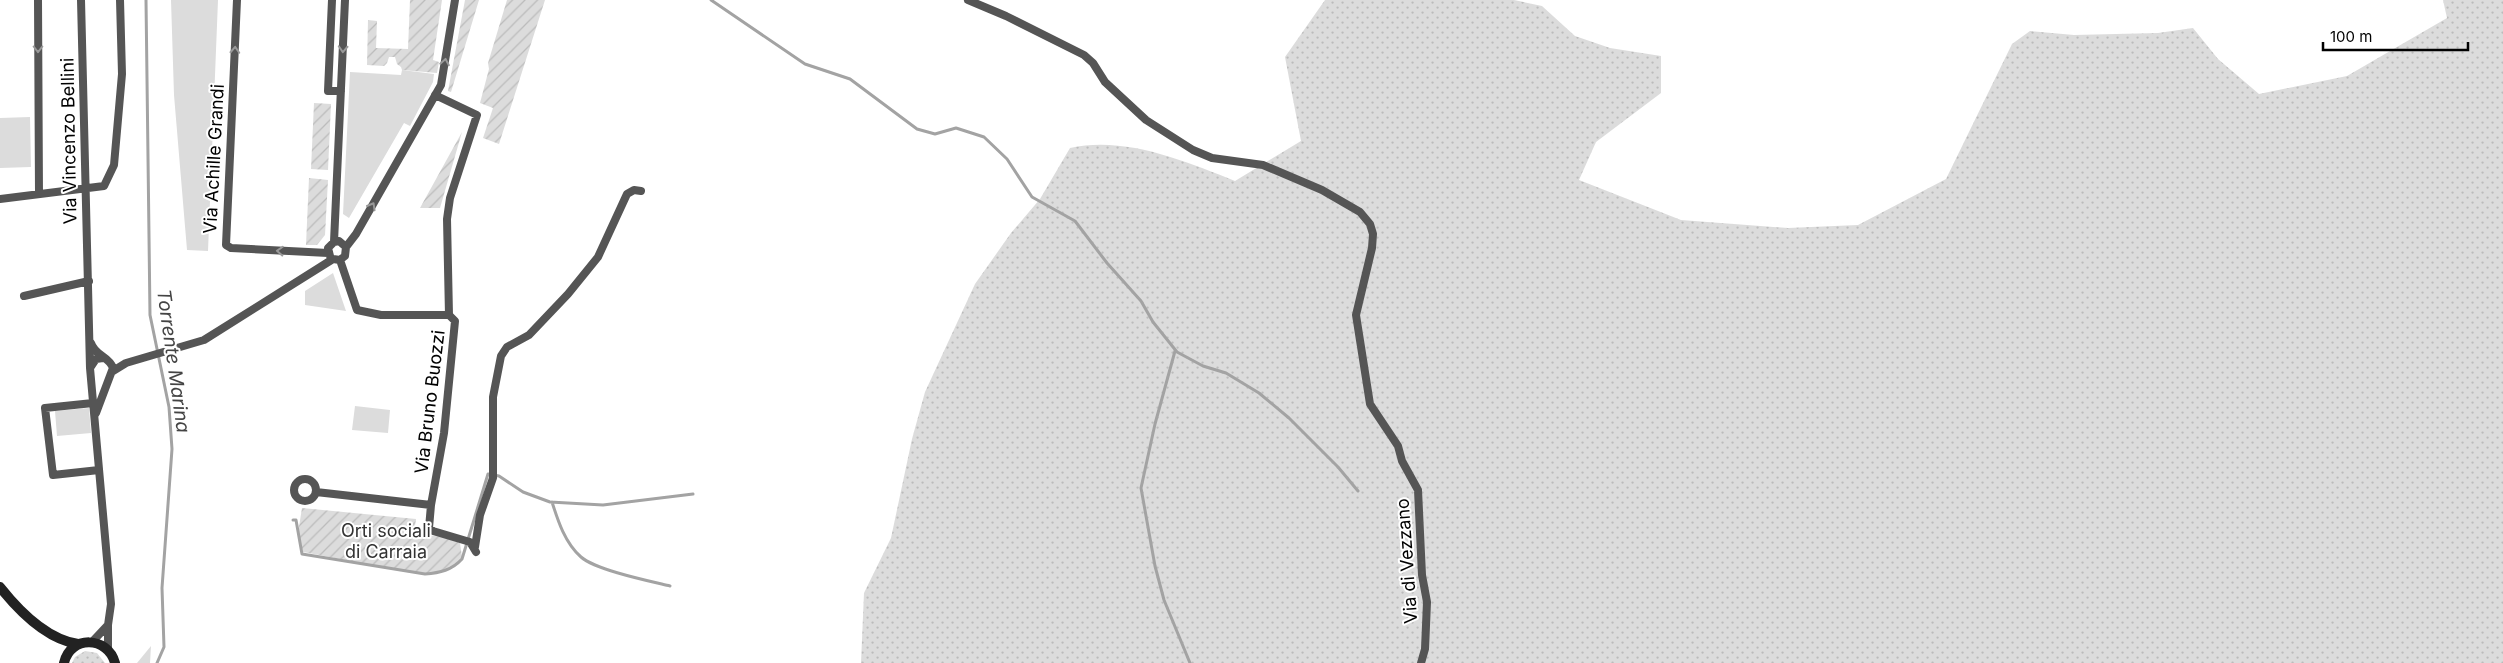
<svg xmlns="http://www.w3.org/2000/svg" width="2503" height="663" font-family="Inter,sans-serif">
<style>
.grass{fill:url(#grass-dots)}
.forest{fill:url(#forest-crowns)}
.park{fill:#dcdcdc}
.garden{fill:url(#garden-furrows)}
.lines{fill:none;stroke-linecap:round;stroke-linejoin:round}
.stream{stroke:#a3a3a3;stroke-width:3}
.street{stroke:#555;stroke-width:8}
.secondary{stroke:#222;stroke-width:10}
.oneway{stroke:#999}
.labels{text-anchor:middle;stroke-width:4;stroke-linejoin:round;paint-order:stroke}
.street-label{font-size:18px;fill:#000;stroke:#fff}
.park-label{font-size:18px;fill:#333;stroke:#fff}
.water-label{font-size:19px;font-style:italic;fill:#444;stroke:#fff}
</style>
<defs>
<pattern id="grass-dots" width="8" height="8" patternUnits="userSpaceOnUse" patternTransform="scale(1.25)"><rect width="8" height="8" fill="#dcdcdc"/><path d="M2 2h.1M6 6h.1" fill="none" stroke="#bbb" stroke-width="1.8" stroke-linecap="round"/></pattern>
<pattern id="forest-crowns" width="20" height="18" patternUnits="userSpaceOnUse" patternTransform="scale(1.25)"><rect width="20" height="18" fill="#dcdcdc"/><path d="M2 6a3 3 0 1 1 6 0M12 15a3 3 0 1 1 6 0" fill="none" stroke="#bbb"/></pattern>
<pattern id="garden-furrows" width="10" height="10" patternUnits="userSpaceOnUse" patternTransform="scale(1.25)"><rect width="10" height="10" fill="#dcdcdc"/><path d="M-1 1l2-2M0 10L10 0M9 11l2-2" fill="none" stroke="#bbb"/></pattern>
</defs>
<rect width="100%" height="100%" fill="#fff"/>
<path class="grass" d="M1325 0H1514L1542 6 1575 36 1610 48 1661 56V93L1596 142 1579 180 1681 220 1788 228 1858 225 1946 179 2012 44 2030 31 2074 35 2158 33 2193 28 2218 59 2259 94 2347 76 2447 18 2443 0H2503V663H861L864 593 891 538 912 439 925 392 975 284 1011 233 1040 199 1070 148C1126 136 1184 161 1235 181L1301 141 1285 57Z
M85 651 97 653 105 663H72L75 657Z"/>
<path class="forest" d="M151 646 150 663H137Z"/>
<path class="park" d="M171 0H218L208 251 187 250 174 95Z
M402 70 434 74 433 82 410 126 404 123 349 218 343 214 350 72 401 75Z
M30 117 31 167 0 168V118Z
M333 273 346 311 305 305V291Z
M355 406 390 410 388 433 352 430Z
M89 408 91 433 57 436 55 411Z"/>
<path class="garden" d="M410 0H442L433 60 439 62 437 73 402 70 401 67 397 64 395 57H389L387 63 384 66 367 65 368 20 377 21 376 48 408 49Z
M465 0H479L451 92 448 91Z
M507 0H545L499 144 483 138 493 108 480 103 489 69 488 63Z
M314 103 331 104 328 170 311 169Z
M462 132 440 208H420Z
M309 178 328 180 325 235 317 245H306Z
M302 508 416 519 414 533 449 538 460 543 462 557 456 565 445 571 425 575 303 552 298 533Z"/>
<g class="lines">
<path class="stream" d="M146 0 150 315 169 407 172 449 162 588 164 647 157 663
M711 0 805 64 850 79 917 129 935 134 956 128 984 137 1007 159 1032 197 1075 221 1107 263 1141 301 1153 322 1177 352 1203 366 1226 373 1259 393 1289 418 1338 467 1358 491
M1175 351 1155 424 1141 488 1155 566 1164 600 1190 663
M552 502C558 521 565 543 581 557 596 570 649 581 670 586
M293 520H296L302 554 425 574C440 573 452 570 462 559L488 474 499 476 523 492 550 502 603 505 693 494"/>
<path class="street" d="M38 0 39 194
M81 0 90 368
M237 0 226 245 231 248 328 253
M332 0 328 91H341
M968 0 1006 16 1084 55 1093 63 1105 82 1146 120 1193 150 1212 158 1263 165 1322 190 1360 212 1370 224 1373 234 1372 248 1356 315 1370 404 1398 446 1402 461 1418 490 1422 575 1427 602 1425 649 1421 663
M435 95 477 115 450 198 447 219 449 315 455 321 444 433 431 505 429 528 433 531 470 542 476 552
M0 199 104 186 114 165 122 74 120 0
M334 242 345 0
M330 256 328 248 334 242 339 241 346 247
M340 260 357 310 381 315H449
M24 296 89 281
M91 343C95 356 109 356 113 368L96 413
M103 358 96 359 90 368 111 604 108 625V650
M113 371 126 363 204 340 333 259 340 260 345 256 346 247 356 234 441 85 455 0
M93 403 45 408 53 475 99 470
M294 490a11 11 0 1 1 22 0a11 11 0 1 1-22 0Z
M316 492 431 505
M475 547 480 515 493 478V397L501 356 507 347 529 335 568 294 598 257 627 194 634 190 641 191
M92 642 107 626"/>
<path class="secondary" d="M0 587C19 611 47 639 78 644
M64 663C70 635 108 636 115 663"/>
</g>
<defs><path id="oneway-chevron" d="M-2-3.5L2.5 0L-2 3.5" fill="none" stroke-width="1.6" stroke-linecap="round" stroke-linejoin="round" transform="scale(1.25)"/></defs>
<g class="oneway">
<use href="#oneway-chevron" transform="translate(38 49) rotate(90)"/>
<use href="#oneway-chevron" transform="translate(343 49) rotate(93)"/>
<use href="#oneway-chevron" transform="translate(235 50) rotate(-87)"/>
<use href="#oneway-chevron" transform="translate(445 62) rotate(-80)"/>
<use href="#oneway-chevron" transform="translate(372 206) rotate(-60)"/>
<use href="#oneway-chevron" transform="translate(280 251) rotate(-177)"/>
</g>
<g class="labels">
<g class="street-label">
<text transform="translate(69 141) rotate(-91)" y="6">Via Vincenzo Bellini</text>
<text transform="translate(214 159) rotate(-87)" y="6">Via Achille Grandi</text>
<text transform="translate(430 402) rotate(-83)" y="6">Via Bruno Buozzi</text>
<text transform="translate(1407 561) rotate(-94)" y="6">Via di Vezzano</text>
</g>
<g class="park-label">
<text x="386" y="537">Orti sociali<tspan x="386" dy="21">di Carraia</tspan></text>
</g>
<g class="water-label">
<text transform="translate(174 361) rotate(82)" y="7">Torrente Marina</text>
</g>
</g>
<path d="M2323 42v8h145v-8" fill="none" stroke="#000000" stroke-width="2.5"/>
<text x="2330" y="42" font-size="15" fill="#000000" stroke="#ffffff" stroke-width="4" paint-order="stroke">100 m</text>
</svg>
